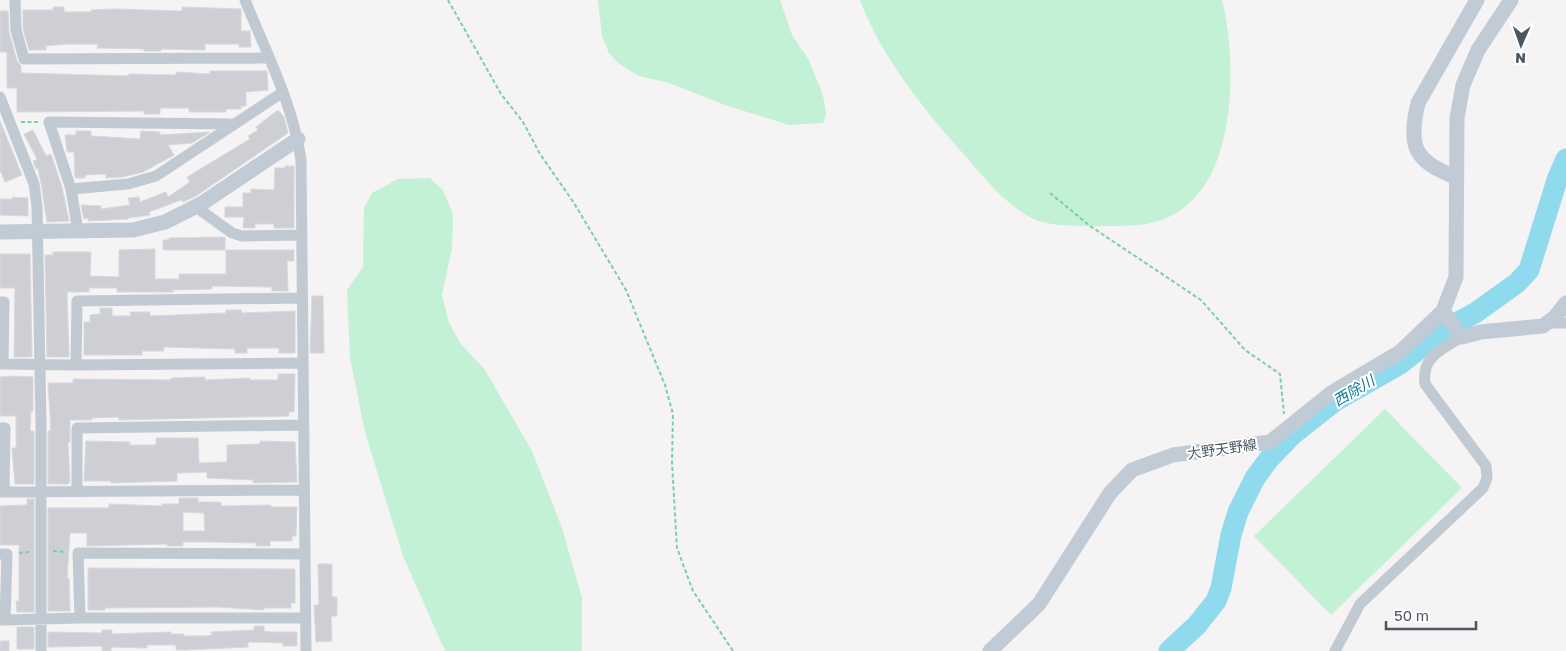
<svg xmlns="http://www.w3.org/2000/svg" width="1566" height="651" font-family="'Golos Text','Noto Sans JP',sans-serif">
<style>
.green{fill:#c3f1d5}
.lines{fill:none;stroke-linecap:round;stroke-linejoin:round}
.river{stroke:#90daee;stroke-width:21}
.building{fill:#cdcfd5;stroke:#d7d9de;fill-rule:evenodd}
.path{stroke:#7ad0a6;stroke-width:2;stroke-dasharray:4 2.5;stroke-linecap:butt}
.street{stroke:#c1cad2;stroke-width:11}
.secondary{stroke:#c1cbd6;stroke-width:15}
.labels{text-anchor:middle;stroke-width:4;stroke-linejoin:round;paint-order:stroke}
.street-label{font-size:14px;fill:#4a5661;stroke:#fff}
.water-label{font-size:15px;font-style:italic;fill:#0c7c9b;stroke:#fff}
</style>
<rect width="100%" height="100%" fill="#f5f3f3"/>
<path class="green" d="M598 0H780L792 35 809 60 823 95 826 114 823 123 789 125 725 105 669 83 639 76 618 63 609 53 602 36Z
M860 0H1222C1237 60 1238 178 1176 213 1155 226 1131 226 1106 226 1085 226 1047 228 1028 216 1004 202 986 180 968 159 926 112 882 59 860 0Z
M430 178 443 190 453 215 452 248 442 295 449 323 461 344 485 370 532 451 562 528 582 598V651H445L403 556 365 432 350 357 347 290 363 267 364 208 372 193 398 179Z
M1385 409 1462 488 1331 615 1254 536Z"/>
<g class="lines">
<path class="river" d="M1169 651 1197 625 1216 601 1221 588 1231 535 1238 512 1255 478 1269 459 1292 435 1335 401 1400 364 1442 331 1475 313 1517 283 1529 270 1557 180 1566 159"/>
</g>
<path class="building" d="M53 7H64V12H91V10L114 9 182 11V7L241 9V31H250L251 47H239V44H205V50L161 49V51H144V49L97 48 98 44H66L46 46V50H29L23 29V10H53Z
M0 11H8L9 32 17 61 21 66V73L129 76V74L176 75V72L210 74V71H267L268 90 246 92V106H241V109H226V112H189V108H160V114H144V111L17 112V88H7V52H0Z
M278 110 284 117 288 133 196 196 183 202 181 200 149 212 150 215 128 218V219L88 221V218L84 219 81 205 101 206V209L130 205 128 198 139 197 140 202 166 192 168 197 190 182 187 177 250 139 248 136 258 130 256 127Z
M0 121 22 175 5 182 0 170Z
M33 130 46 156 51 154 62 187 69 221 47 222 41 183 38 168 36 169 33 161 37 160 36 157 24 134Z
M76 131H91V136L140 139 141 131 160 132V135L210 132 192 143 168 145 174 155 143 172 122 177 106 178V174L85 175V178H75L74 152H67L65 135H76Z
M285 166H294V228H274V224H255V228H243L244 217H225V207H243V193H251V189L274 190 275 168H285Z
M12 197 28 198V216L0 215V199H13Z
M225 237V250H163V240H169V238Z
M155 249V279H179V274H226V250H294V261H287L288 291H272V287L212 286V289L173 290V292H117V288H89V292H67L69 355 68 357H47L45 255H53V252H91L90 276 119 277V250Z
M0 254H30L32 357H14L15 288H0Z
M312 296H323L324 353H310Z
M100 308H112V316H131L130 312H150V316L226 313V310H241L242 313 295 311V353H279V348H247V353H235V349L164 347V351H142V355H84V322H90V315L100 314Z
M278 374H295L294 412H289V416L119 420V417L92 418V420H70V442H68L70 482 68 484H48V431H51L48 383H73V379L169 380 173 378 205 377V380L250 378V380H278Z
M14 376 33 377V411H31L30 431H34V484H15L12 448H16V416H0V377Z
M156 438H198L199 463 227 462V445L260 444V441L295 442 297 482 253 483V480L207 478V472L177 473V481L111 483V481H84L86 441 130 442V445H156Z
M179 498H198V502H221V506L271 505V507H297L296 536H292V541H270V546H256V543L210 542H183V546H167V544L87 546V533H70L67 578H69L70 611H48V508H109V504L162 506V504H179ZM183 512 204 513 205 531H183Z
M27 499H34V612H17L16 601H19V545H0V506L27 505Z
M318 564H332V597H337V616H331L332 641 316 642 314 605H319Z
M88 568 295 569V603H291V608H264V610L218 607 105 608V610H88Z
M254 626H264V631L270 632H297V646H283V643L248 642V647L185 650H176V645H147V648L111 647V651H102V646L48 647V632L102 633V630H112V634L171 632V634H184V636H205L212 635 211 632 254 630Z
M17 627H34V649H17Z
M0 641H9V651H0Z"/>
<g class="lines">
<path class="path" d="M448 0 501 94 523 122 540 154 574 203 626 290 665 385 673 414 672 463 677 548 693 591 733 651
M21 122H39
M1050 193 1090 226 1201 300 1245 350 1280 374 1284 414
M53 551 66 552
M19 553 29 552"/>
<path class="street" d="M15 0 16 30 24 59 268 58
M245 0C266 52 293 104 301 160L306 651
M0 97 34 184 37 207 41 425V651
M71 189 128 184 156 176 283 92
M196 207 232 233 242 236 302 235
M78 231 71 189 49 122 232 124
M302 298 77 301 76 365 302 363
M0 302H4L3 364H0
M1549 323H1566
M3 364 76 365
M0 428H5L4 492
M77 491V428L302 425
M0 492 303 490
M0 554H7L5 620H0
M303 554 78 553 80 618H304
M5 620 80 618
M1335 651 1360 604 1483 488 1487 478 1486 466 1425 384C1421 357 1442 349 1462 337"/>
<path class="secondary" d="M1455 177C1414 161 1408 146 1418 103L1477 0
M0 232 133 230 165 222 201 204 298 139
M1443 311 1462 337 1481 332 1543 326 1555 317 1566 303
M990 651 1039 604 1110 493 1132 470 1173 455 1270 442 1331 393 1400 352 1443 311 1456 277 1457 118 1463 85 1478 50 1511 0"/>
</g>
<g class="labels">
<g class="street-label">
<text transform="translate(1222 449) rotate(-8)" y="5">大野天野線</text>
</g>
<g class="water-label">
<text transform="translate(1354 391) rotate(-31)" y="5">西除川</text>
</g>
</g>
<g transform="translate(1521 45) rotate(182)" stroke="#ffffff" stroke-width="4" paint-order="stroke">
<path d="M0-4L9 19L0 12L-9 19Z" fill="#4a5661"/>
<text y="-8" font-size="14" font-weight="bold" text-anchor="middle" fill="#4a5661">N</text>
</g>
<path d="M1386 621v8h90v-8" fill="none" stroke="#4a5661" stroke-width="2.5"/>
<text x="1394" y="621" font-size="15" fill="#4a5661" stroke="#ffffff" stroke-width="4" paint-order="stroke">50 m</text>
</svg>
